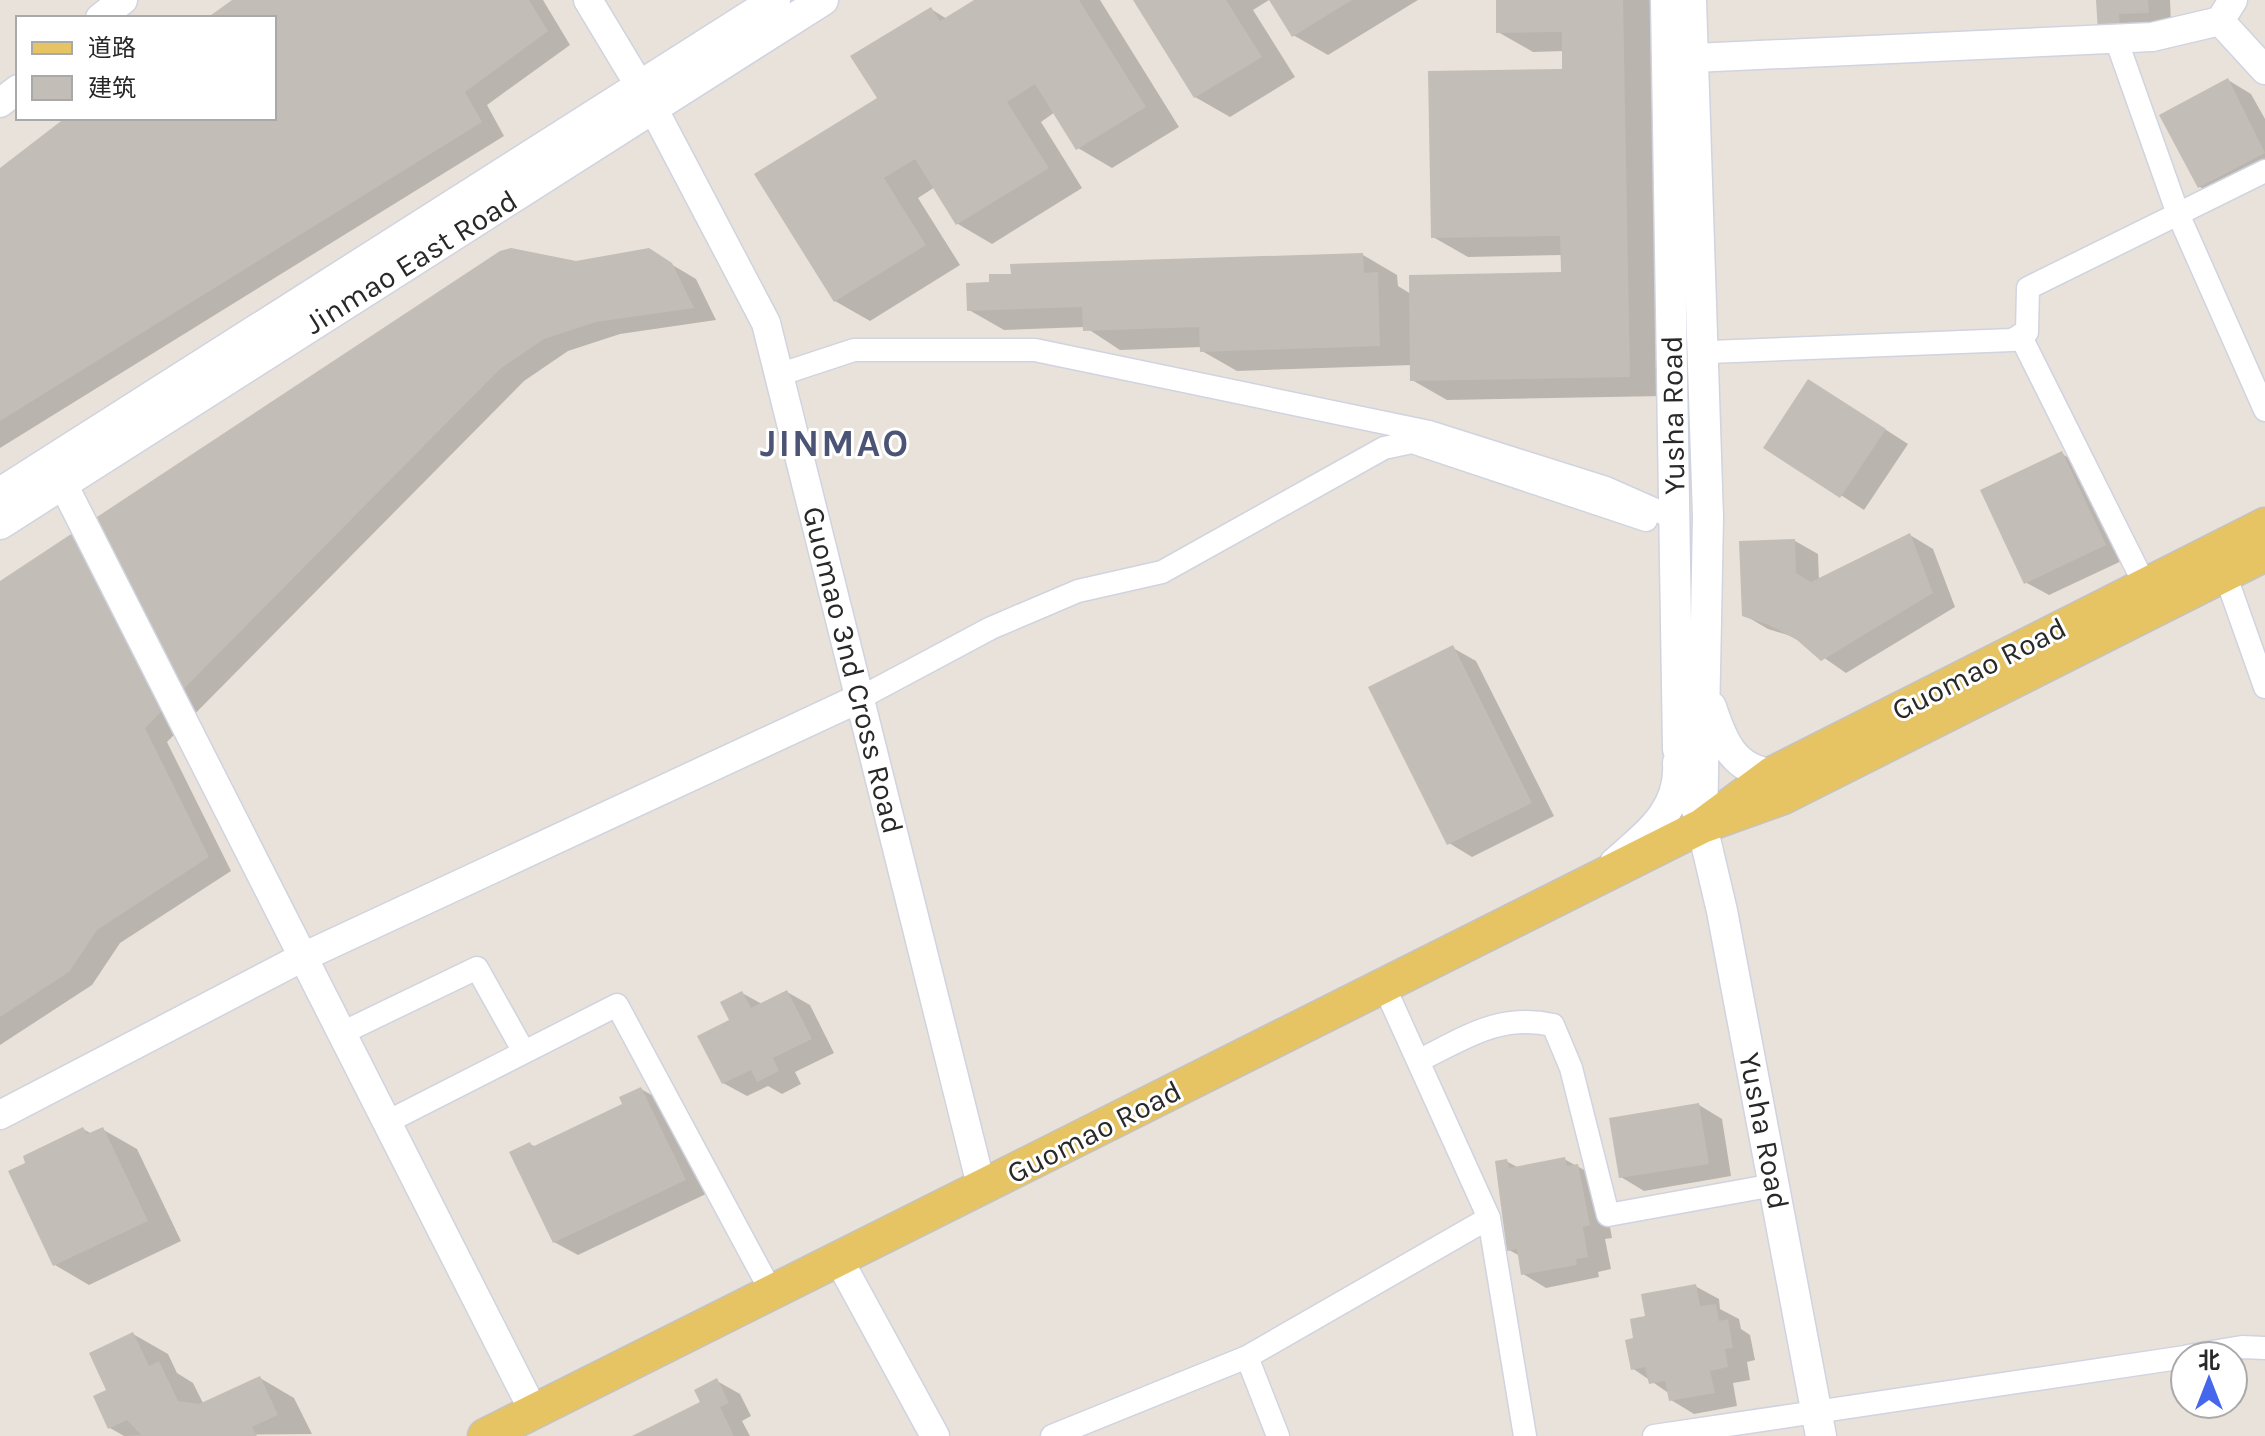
<svg xmlns="http://www.w3.org/2000/svg" width="2265" height="1436" font-family="Karla,'Noto Sans SC',sans-serif">
<style>
.shadow{fill:#0003}
.building{fill:#c2bdb6}
.lines{fill:none;stroke-linecap:round;stroke-linejoin:round}
.minor-casing{stroke:#d0d3e0;stroke-width:25}
.tertiary-casing{stroke:#d0d3e0;stroke-width:31}
.secondary-casing{stroke:#d0d3e0;stroke-width:33}
.primary-casing{stroke:#c3c3c3;stroke-width:37}
.minor{stroke:#fff;stroke-width:22}
.tertiary{stroke:#fff;stroke-width:28}
.secondary{stroke:#fff;stroke-width:30}
.primary{stroke:#e6c463;stroke-width:34}
.labels{text-anchor:middle;stroke-width:6;stroke-linejoin:round;paint-order:stroke}
.street-label{font-size:30px;fill:#282828;stroke:#fff}
.district-label{font-size:38px;font-weight:bold;letter-spacing:2px;fill:#4c5475;stroke:#fff}
</style>
<rect width="100%" height="100%" fill="#e9e2da"/>
<path class="shadow" d="M234 0H543L570 45 487 105 504 136 0 448V171L69 118H274V18H209Z
M978 0H1100L1179 127 1112 168 1078 148 1055 112 1041 122 1082 188 992 244 958 224 935 187 918 198 960 265 870 321 835 301 879 99 931 9 947 19Z
M1135 0H1269L1253 10 1295 77 1230 117 1195 97Z
M1271 0H1418L1328 55 1293 35Z
M1498 0H1657L1664 396 1447 400 1412 380V365L1237 371 1202 351V347L1120 350 1085 327 1004 330 969 310 1363 255 1397 275 1398 286 1411 294 1563 274 1562 255 1468 257 1433 237 1564 71V51L1533 52 1498 32Z
M2098 0H2170L2171 25 2123 44Z
M2228 80 2251 94 2265 119V178L2223 200 2200 187Z
M649 251 696 279 716 320 620 334 568 351 524 381 167 742 231 871 120 943 92 985 0 1045V583L576 263Z
M1832 395 1908 444 1864 510 1766 447Z
M2062 454 2085 467 2128 558 2049 595 2025 582Z
M1910 535 1933 549 1955 607 1846 673 1794 637 1768 629 1744 615 1795 541 1818 554 1819 580Z
M1453 648 1476 661 1554 816 1472 857 1449 843Z
M787 992 810 1005 834 1053 795 1072 801 1084 782 1094 768 1086 747 1096 723 1083 732 1021 742 993 762 1004Z
M641 1089 664 1102 708 1193 578 1255 554 1242 530 1144 536 1147 625 1105Z
M1699 1105 1722 1119 1731 1176 1644 1191 1621 1177Z
M83 1129 92 1134 102 1129 137 1149 181 1241 89 1285 55 1265Z
M1564 1159 1601 1179 1612 1238 1605 1239 1611 1269 1598 1272 1599 1277 1546 1288 1523 1274 1520 1256 1509 1250 1506 1161 1519 1168Z
M1695 1286 1719 1299 1720 1309 1739 1319 1741 1329 1750 1335 1755 1360 1747 1362 1750 1380 1733 1383 1737 1406 1694 1414 1671 1400 1670 1394 1632 1368 1636 1340 1647 1318Z
M133 1334 168 1354 177 1373 193 1383 204 1405 260 1378 294 1398 312 1434 124 1436 110 1428 109 1391Z
M717 1381 740 1394 751 1416 742 1421 750 1436H637L703 1403Z"/>
<path class="building" d="M232 0H529L548 31 465 92 482 122 0 421V168L65 118H274V18H207Z
M974 0H1079L1146 107 1076 150 1035 84 1007 102 1049 168 956 225 915 159 884 178 926 245 834 302 754 174 877 98 850 56 931 7 940 21Z
M1133 0H1226L1262 57 1194 98Z
M1269 0H1352L1292 37Z
M1496 0H1623L1630 377 1410 381 1409 275 1561 272 1560 236 1431 238 1428 71 1562 69V32L1496 33Z
M2096 0H2148L2149 13 2119 14 2120 30 2098 32Z
M2228 78 2265 153 2198 188 2159 115Z
M511 248 576 261 649 248 672 263 694 308 596 322 544 339 500 369 145 728 209 857 97 930 69 972 0 1017V581L500 251Z
M1363 253 1364 273 1378 272 1380 346 1200 352 1199 327 1083 331 1082 307 967 311 966 283 989 282V274H1011L1010 264Z
M1808 379 1886 429 1840 498 1763 448Z
M2062 451 2106 545 2024 584 1980 490Z
M1910 533 1933 593 1821 661 1797 640 1769 625 1742 616 1739 541 1795 539 1796 573 1811 582Z
M1453 645 1532 803 1447 845 1368 687Z
M787 990 812 1039 773 1058 779 1071 757 1082 751 1070 722 1084 697 1036 729 1020 720 1002 742 991 751 1008Z
M641 1087 686 1180 553 1243 509 1152 530 1142 532 1147 622 1104 619 1097Z
M1699 1103 1709 1164 1619 1178 1609 1118Z
M83 1127 87 1134 103 1127 148 1221 53 1266 8 1171 25 1163 23 1156Z
M1565 1157 1567 1166 1578 1164 1590 1225 1583 1227 1588 1257 1576 1259 1577 1265 1521 1275 1517 1249 1507 1251 1495 1161 1507 1159 1509 1168Z
M1696 1284 1700 1306 1716 1304 1719 1321 1728 1319 1733 1348 1725 1349 1728 1367 1710 1371 1715 1393 1669 1401 1665 1381 1649 1384 1645 1367 1631 1370 1625 1340 1633 1338 1630 1319 1645 1316 1641 1294Z
M133 1332 149 1366 159 1361 178 1401 199 1404 260 1376 278 1415 252 1427 257 1436H142L127 1420 108 1429 93 1396 106 1390 89 1353Z
M717 1378 729 1403 720 1407 734 1436H632L700 1402 694 1390Z"/>
<g class="lines">
<defs>
<path id="minor" d="M2116 39 2178 214 2265 410
M2020 335 2145 585
M1710 352 2012 340 2027 332 2028 288 2265 171
M778 375 854 350H1035L1429 432 1606 488 1674 518
M2225 574 2265 687
M860 698 991 628 1078 591 1162 572 1384 448 1412 442 1646 520
M1384 986 1489 1218 1525 1436
M342 1033 477 968 524 1052
M1418 1061C1465 1038 1499 1013 1553 1025L1571 1068 1608 1215 1774 1185
M387 1122 617 1005 772 1293
M2188 1356 2242 1347 2265 1348
M1247 1357 1278 1436
M1052 1436 1247 1357 1489 1218
M1654 1436 2185 1357"/>
<path id="tertiary" d="M588 0 653 108 766 323 982 1189
M100 18 123 0
M2220 21 2265 70
M1672 59 2152 37 2220 21 2233 0
M0 103 18 89
M63 484 534 1412
M0 1115 303 957 860 698
M839 1260 935 1436"/>
<path id="secondary" d="M1666 0 1678 749 1702 826 1708 517 1691 0
M0 493 775 0
M0 524 823 0
M1711 707C1722 740 1733 770 1772 774
M1702 826 1722 911 1821 1436
M1615 863C1648 834 1681 810 1678 763"/>
<path id="primary" d="M2265 525 1772 774 1702 826 1783 797 2265 554
M485 1436 1702 826"/>
</defs>
<use href="#minor" class="minor-casing"/>
<use href="#tertiary" class="tertiary-casing"/>
<use href="#secondary" class="secondary-casing"/>
<use href="#primary" class="primary-casing"/>
<use href="#minor" class="minor"/>
<use href="#tertiary" class="tertiary"/>
<use href="#secondary" class="secondary"/>
<use href="#primary" class="primary"/>
</g>
<g class="labels">
<g class="street-label">
<text transform="translate(411 262) rotate(-32)" y="10">Jinmao East Road</text>
<text transform="translate(1673 415) rotate(-91)" y="10">Yusha Road</text>
<text transform="translate(1979 669) rotate(-27)" y="10">Guomao Road</text>
<text transform="translate(853 670) rotate(76)" y="10">Guomao 3nd Cross Road</text>
<text transform="translate(1764 1131) rotate(79)" y="10">Yusha Road</text>
<text transform="translate(1094 1132) rotate(-27)" y="10">Guomao Road</text>
</g>
<g class="district-label">
<text x="835" y="456">JINMAO</text>
</g>
</g>
<rect x="16" y="16" width="260" height="104" fill="#ffffff" stroke="#a9a9a9" stroke-width="2"/>
<rect x="32" y="42" width="40" height="12" fill="#e6c463" stroke="#a9a9a9" stroke-width="2"/>
<text x="88" y="56" font-size="24" fill="#282828">道路</text>
<rect x="32" y="76" width="40" height="24" fill="#c2bdb6" stroke="#a9a9a9" stroke-width="2"/>
<text x="88" y="96" font-size="24" fill="#282828">建筑</text>
<g transform="translate(2209 1380)"><circle r="38" fill="#ffffff" stroke="#a9a9a9" stroke-width="2"/>
<path d="M0-6L14 30L0 20L-14 30Z" fill="#4467ec"/>
<text y="-12" font-size="22" font-weight="bold" text-anchor="middle" fill="#282828">北</text>
</g>
</svg>
